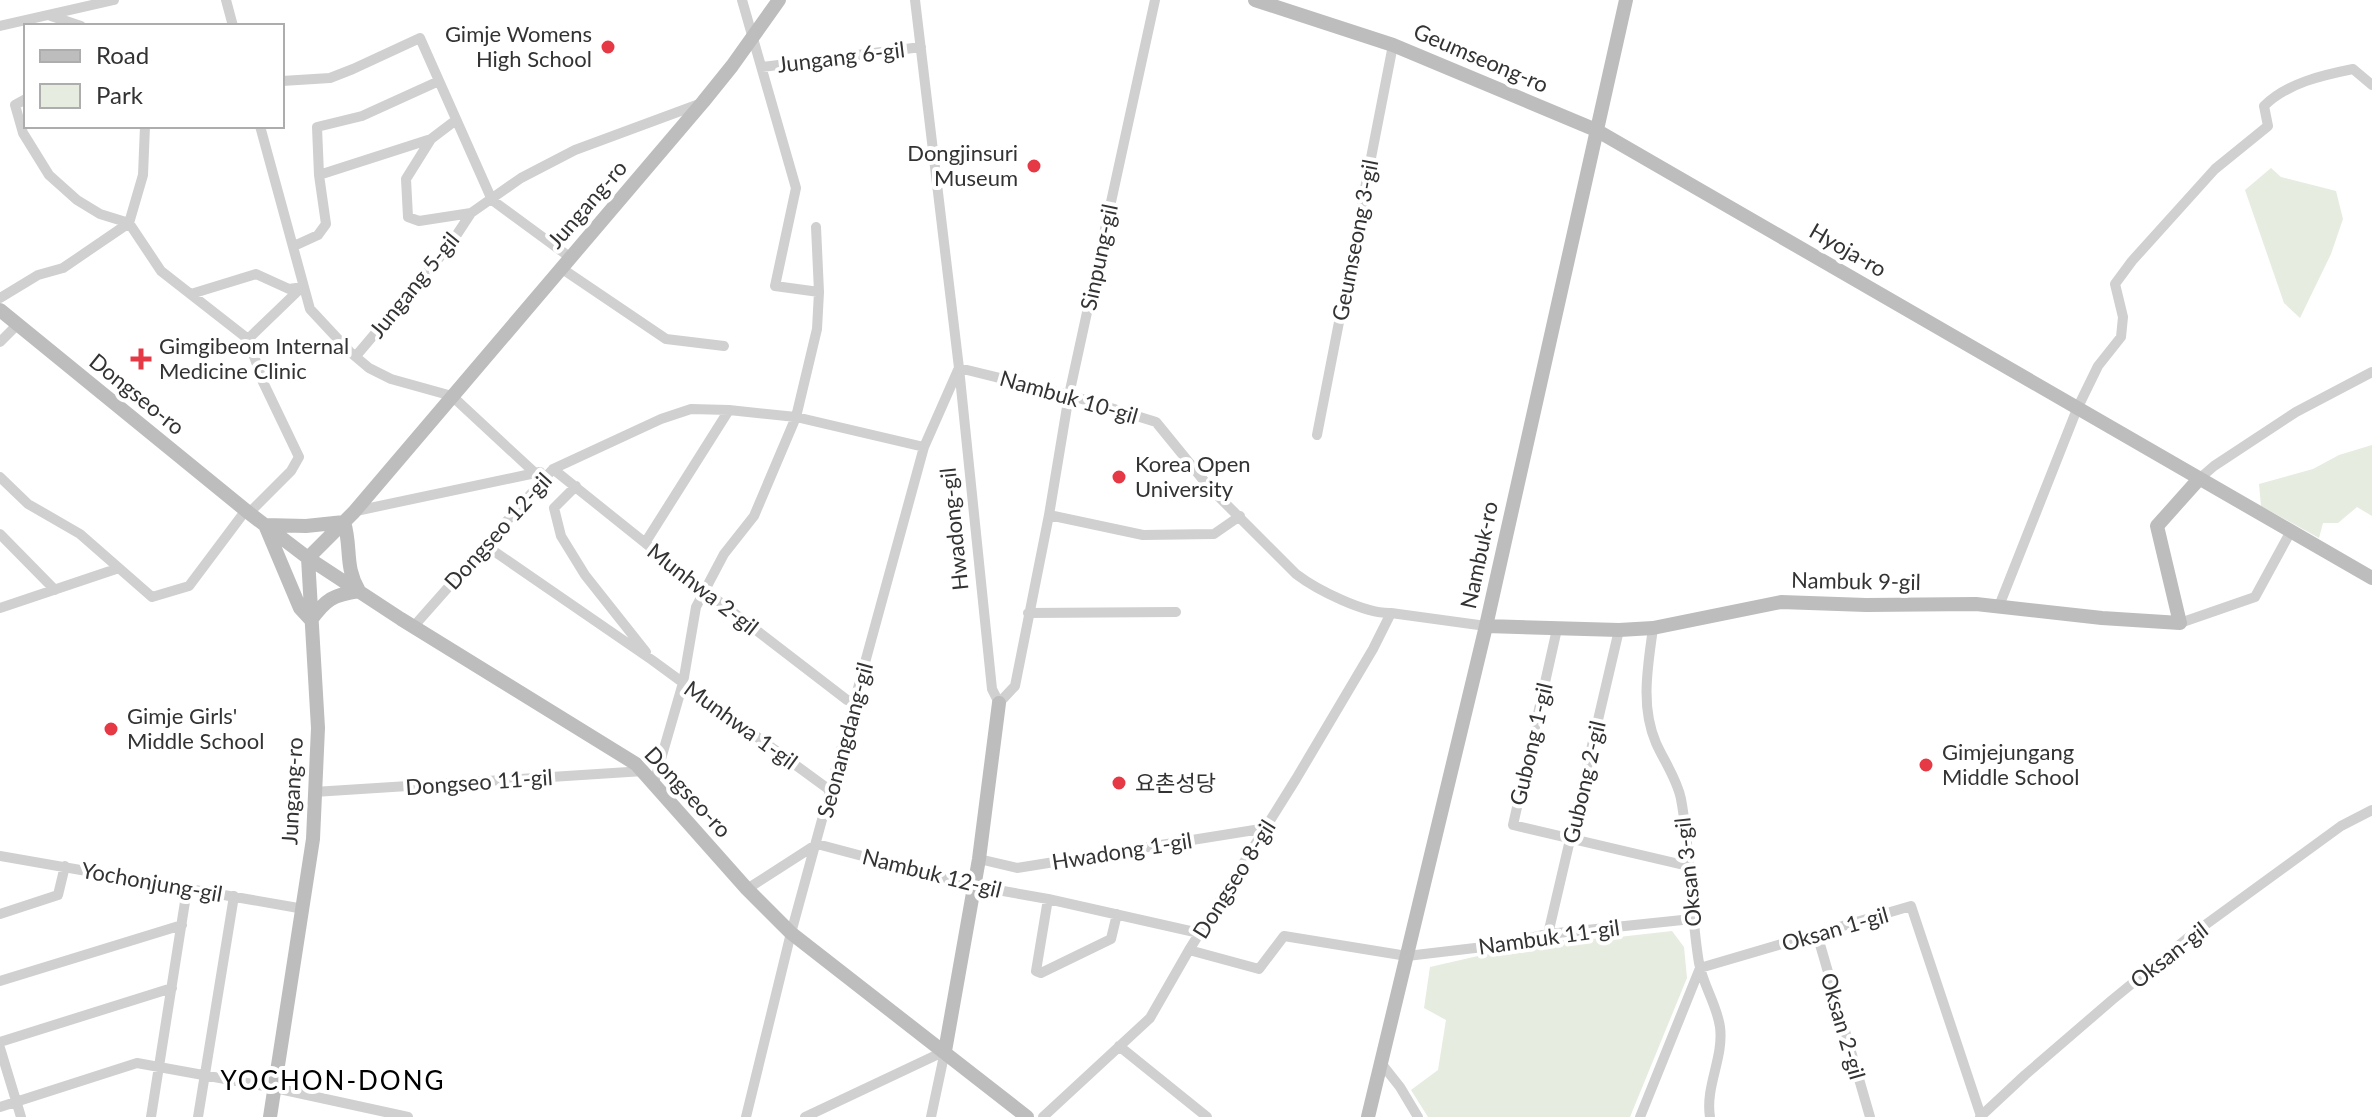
<svg xmlns="http://www.w3.org/2000/svg" width="2372" height="1117" font-family="Lato,'Noto Sans KR',sans-serif">
<style>
.green{fill:#e6ecdf}
.lines{fill:none;stroke-linecap:round;stroke-linejoin:round}
.street{stroke:#d0d0d0;stroke-width:10}
.secondary{stroke:#bdbdbd;stroke-width:14}
.poi-dot{fill:#e63946;stroke:#fff;stroke-width:3}
.labels{text-anchor:middle;stroke-width:8;stroke-linejoin:round;paint-order:stroke}
.poi-label{font-size:22px;fill:#333;stroke:#fff;text-anchor:start}
.street-label{font-size:22px;fill:#333;stroke:#fff}
.quarter-label{font-size:26px;letter-spacing:2px;fill:#000;stroke:#fff}
</style>
<rect width="100%" height="100%" fill="#fff"/>
<path class="green" d="M2271 168 2281 177 2336 191 2343 219 2331 254 2300 318 2284 303 2245 190Z
M2372 445V516L2357 507 2338 523H2323L2319 538 2261 506 2259 484 2313 469 2339 455Z
M1672 931 1684 947 1687 978 1630 1117H1428L1411 1090 1438 1070 1446 1020 1424 1008 1430 967 1543 941 1610 938Z"/>
<g class="lines">
<path class="street" d="M226 0 233 26
M742 0 796 188 775 286 819 292
M915 0 959 368 992 689 999 703 1015 686 1049 515 1069 395 1155 0
M51 16 81 26
M0 26 114 0
M762 67 921 47
M282 81 330 78 353 69 420 38 492 200 571 258
M26 99 15 105 23 133 49 175 77 200 100 214 129 223 161 271 248 339 263 382 299 457 291 471 249 513
M456 120 431 139 406 179 408 217 419 221 471 213
M260 126 310 309 350 352 369 368 391 379 452 396 535 473
M319 175 431 139
M294 246 318 235 326 224 319 175 317 127 362 116 439 81
M561 268 666 339 724 346
M191 294 256 274 289 289 303 287
M0 298 38 275 63 268 129 223 143 175 145 126
M248 339 301 288
M0 342 17 325
M356 356 450 245 471 213 521 178 575 150 702 103
M959 368 1069 395 1156 422 1209 487 1296 574C1317 590 1365 614 1391 613L1486 626
M1317 435 1393 45
M553 469 704 590 847 700 857 699
M0 477 28 504 80 534 152 597 189 586 246 510
M2199 479 2214 466 2296 412 2372 372
M576 486 554 508 561 536 585 575 646 652
M356 511 540 472
M1049 515 1143 535 1214 534 1240 516
M0 534 55 590
M645 543 729 410
M485 545 652 660 831 791
M1999 606 2077 409 2098 366 2121 337 2123 317 2115 284 2132 261 2215 169 2268 126 2264 106C2287 83 2323 75 2353 69L2372 85
M0 608 119 568
M1028 613 1176 612
M2180 623 2255 597 2291 531
M414 626 553 469 661 419 691 409 729 410 796 417 924 447
M1653 628C1648 666 1640 706 1656 743 1664 761 1677 779 1681 799 1691 853 1690 909 1699 963 1703 985 1717 1005 1720 1027 1724 1058 1705 1086 1710 1117
M1557 629 1513 825 1688 866
M654 783 683 683 696 607 724 554 754 516 796 417 817 329 819 292 816 227
M314 792 644 771
M0 856 304 909
M979 859 1017 868 1267 828
M747 889 817 844 975 886 1048 899 1199 933
M1048 899 1036 971 1041 973 1111 939 1117 914
M0 914 58 895 65 866
M1548 934 1619 630
M1817 934 1870 1117
M1189 950 1259 969 1284 936 1407 956 1492 946 1548 934 1692 919
M0 981 182 925
M0 1042 172 988
M1119 1046 1207 1117
M0 1048 21 1117
M1381 1063 1400 1087 1418 1117
M0 1107 137 1063 275 1088 408 1117
M151 1117 187 889
M198 1117 234 896
M746 1117 791 933 924 447 958 370
M805 1117 945 1051
M931 1117 945 1051
M1043 1117 1150 1018 1189 950 1296 779 1373 649 1391 613
M1640 1117 1700 968 1911 906 1981 1116
M1980 1117 2025 1075 2112 1000 2190 936 2341 826 2372 810"/>
<path class="secondary" d="M1255 0 1393 45 1596 130 2372 578
M0 310 249 513 308 558 401 619 636 764 747 889 791 933 1027 1117
M344 522C352 549 344 565 359 591 333 595 326 599 311 620L300 608 265 525 306 526Z
M1486 626 1619 630 1653 628 1781 602 1866 605 1976 604 2102 618 2180 623 2157 526 2199 479
M945 1051 979 859 999 703
M270 1117 313 839 318 728 308 558 354 512 703 102 732 66 779 0
M1368 1117 1486 626 1626 0"/>
</g>
<g class="poi-dot">
<circle cx="608" cy="47" r="8"/>
<circle cx="1034" cy="166" r="8"/>
<path d="M137 347h8v8h8v8h-8v8h-8v-8h-8v-8h8z"/>
<circle cx="1119" cy="477" r="8"/>
<circle cx="111" cy="729" r="8"/>
<circle cx="1926" cy="765" r="8"/>
<circle cx="1119" cy="783" r="8"/>
</g>
<g class="labels">
<g class="poi-label">
<text x="592" y="42" text-anchor="end">Gimje Womens<tspan x="592" dy="25">High School</tspan></text>
<text x="1018" y="161" text-anchor="end">Dongjinsuri<tspan x="1018" dy="25">Museum</tspan></text>
<text x="159" y="354">Gimgibeom Internal<tspan x="159" dy="25">Medicine Clinic</tspan></text>
<text x="1135" y="472">Korea Open<tspan x="1135" dy="25">University</tspan></text>
<text x="127" y="724">Gimje Girls'<tspan x="127" dy="25">Middle School</tspan></text>
<text x="1942" y="760">Gimjejungang<tspan x="1942" dy="25">Middle School</tspan></text>
<text x="1135" y="791">요촌성당</text>
</g>
<g class="street-label">
<text transform="translate(841 57) rotate(-7)" y="8">Jungang 6-gil</text>
<text transform="translate(1481 58) rotate(23)" y="8">Geumseong-ro</text>
<text transform="translate(587 204) rotate(-49)" y="8">Jungang-ro</text>
<text transform="translate(1355 240) rotate(-79)" y="8">Geumseong 3-gil</text>
<text transform="translate(1848 250) rotate(30)" y="8">Hyoja-ro</text>
<text transform="translate(1099 257) rotate(-78)" y="8">Sinpung-gil</text>
<text transform="translate(414 285) rotate(-51)" y="8">Jungang 5-gil</text>
<text transform="translate(137 394) rotate(39)" y="8">Dongseo-ro</text>
<text transform="translate(1069 397) rotate(16)" y="8">Nambuk 10-gil</text>
<text transform="translate(954 529) rotate(-96)" y="8">Hwadong-gil</text>
<text transform="translate(498 531) rotate(-48)" y="8">Dongseo 12-gil</text>
<text transform="translate(1479 555) rotate(-78)" y="8">Nambuk-ro</text>
<text transform="translate(1856 581) rotate(1)" y="8">Nambuk 9-gil</text>
<text transform="translate(703 589) rotate(38)" y="8">Munhwa 2-gil</text>
<text transform="translate(741 725) rotate(36)" y="8">Munhwa 1-gil</text>
<text transform="translate(845 740) rotate(-75)" y="8">Seonangdang-gil</text>
<text transform="translate(1531 744) rotate(-77)" y="8">Gubong 1-gil</text>
<text transform="translate(479 782) rotate(-4)" y="8">Dongseo 11-gil</text>
<text transform="translate(1584 782) rotate(-77)" y="8">Gubong 2-gil</text>
<text transform="translate(292 791) rotate(-87)" y="8">Jungang-ro</text>
<text transform="translate(688 792) rotate(47)" y="8">Dongseo-ro</text>
<text transform="translate(1122 851) rotate(-9)" y="8">Hwadong 1-gil</text>
<text transform="translate(1688 872) rotate(-96)" y="8">Oksan 3-gil</text>
<text transform="translate(932 873) rotate(14)" y="8">Nambuk 12-gil</text>
<text transform="translate(1234 879) rotate(-58)" y="8">Dongseo 8-gil</text>
<text transform="translate(152 882) rotate(10)" y="8">Yochonjung-gil</text>
<text transform="translate(1835 929) rotate(-16)" y="8">Oksan 1-gil</text>
<text transform="translate(1549 937) rotate(-8)" y="8">Nambuk 11-gil</text>
<text transform="translate(2169 955) rotate(-38)" y="8">Oksan-gil</text>
<text transform="translate(1843 1026) rotate(74)" y="8">Oksan 2-gil</text>
</g>
<g class="quarter-label">
<text x="333" y="1090">YOCHON-DONG</text>
</g>
</g>
<rect x="24" y="24" width="260" height="104" fill="#ffffff" stroke="#adadad" stroke-width="2"/>
<rect x="40" y="50" width="40" height="12" fill="#bdbdbd" stroke="#adadad" stroke-width="2"/>
<text x="96" y="64" font-size="24" fill="#333333">Road</text>
<rect x="40" y="84" width="40" height="24" fill="#e6ecdf" stroke="#adadad" stroke-width="2"/>
<text x="96" y="104" font-size="24" fill="#333333">Park</text>
</svg>
